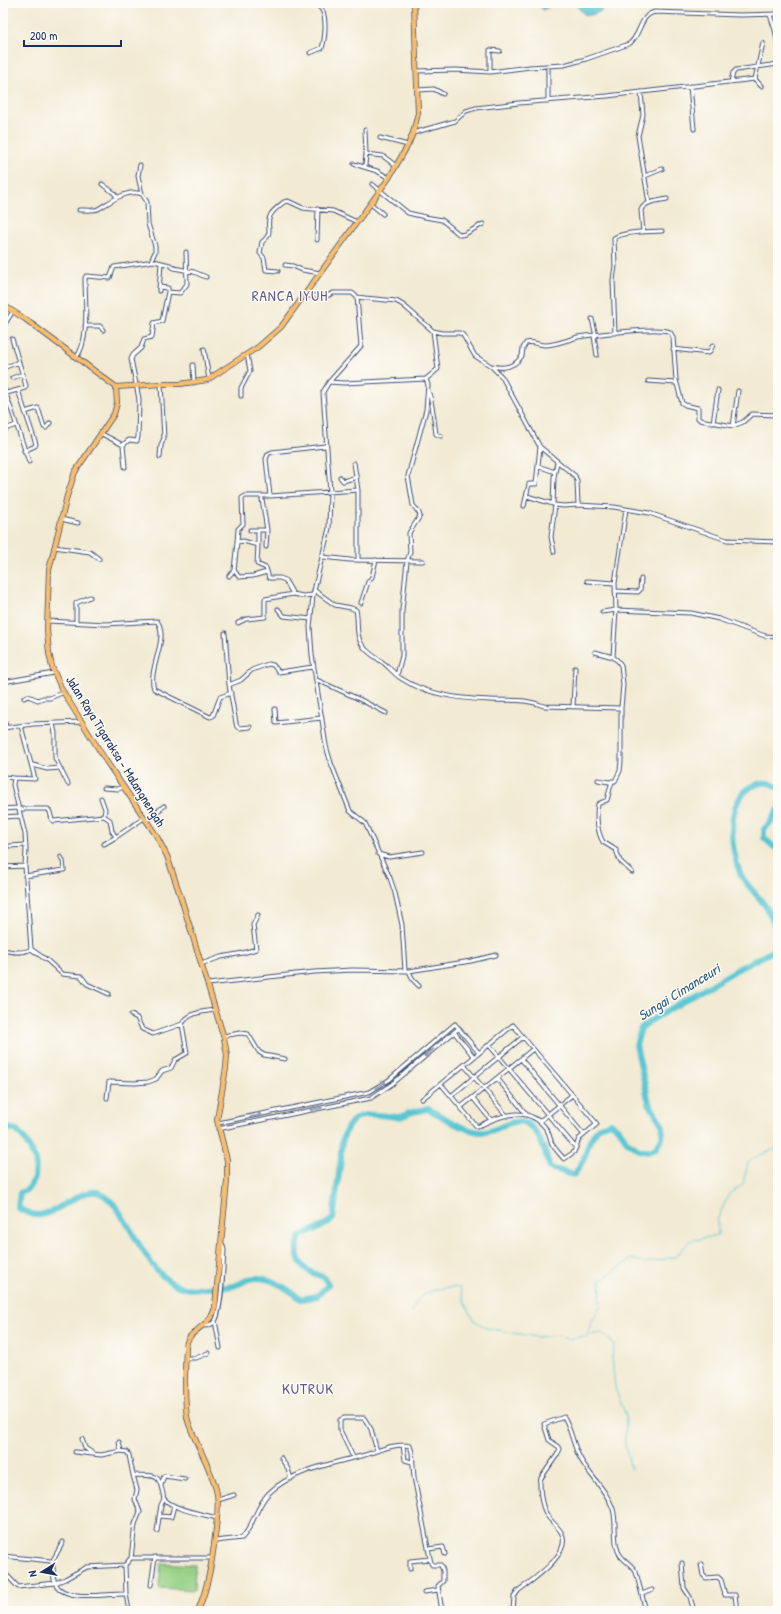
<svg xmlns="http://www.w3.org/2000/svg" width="781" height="1614" font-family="'Patrick Hand',sans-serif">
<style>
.green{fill:#96d185;stroke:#588072}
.water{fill:#5ac6d3;stroke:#3a7a98}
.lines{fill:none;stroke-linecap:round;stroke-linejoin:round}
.stream{stroke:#5ac6d3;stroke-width:1}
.river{stroke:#5ac6d3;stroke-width:6}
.minor-casing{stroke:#3b4b70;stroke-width:5}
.primary-casing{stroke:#3b4b70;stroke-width:6}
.minor{stroke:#fff;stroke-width:3}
.primary{stroke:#f9be6d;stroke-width:4.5}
.oneway{stroke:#8d97ae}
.labels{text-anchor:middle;stroke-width:3;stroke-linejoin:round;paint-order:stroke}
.street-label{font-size:13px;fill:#1b2f5e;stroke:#fdfcf7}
.water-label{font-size:14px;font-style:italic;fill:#2e5c81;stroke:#fdfcf7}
.quarter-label{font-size:15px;letter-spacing:1px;fill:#60598a;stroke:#fdfcf7}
</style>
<rect width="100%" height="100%" fill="#fdfcf7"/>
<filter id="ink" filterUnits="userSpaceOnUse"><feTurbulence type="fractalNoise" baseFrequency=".025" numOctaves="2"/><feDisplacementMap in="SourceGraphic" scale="8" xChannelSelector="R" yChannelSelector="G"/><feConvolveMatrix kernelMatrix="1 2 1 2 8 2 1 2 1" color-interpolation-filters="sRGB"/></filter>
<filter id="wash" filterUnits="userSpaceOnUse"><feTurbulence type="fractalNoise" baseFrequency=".012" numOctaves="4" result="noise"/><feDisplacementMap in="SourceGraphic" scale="16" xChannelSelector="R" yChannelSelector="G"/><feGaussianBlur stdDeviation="0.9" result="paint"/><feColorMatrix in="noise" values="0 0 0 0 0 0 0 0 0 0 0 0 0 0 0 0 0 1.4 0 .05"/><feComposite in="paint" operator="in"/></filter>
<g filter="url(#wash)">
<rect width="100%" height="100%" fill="#f2ead3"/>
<path class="green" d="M161 1563 195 1565 194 1590 159 1588Z"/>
<path class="water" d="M538 3H555L543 10Z
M574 3H602L601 11 591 15 584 14Z"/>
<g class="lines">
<path class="stream" d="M412 1312C414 1308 416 1301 420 1298 428 1290 449 1285 460 1288L464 1301 474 1320 486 1328 537 1337 558 1335 567 1339 602 1333 614 1344 612 1357 615 1388 626 1416 625 1445 631 1469
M588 1334 591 1323 600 1306 601 1280 632 1259 644 1263 675 1257 690 1241 718 1235 717 1220 729 1194 743 1184 748 1163 753 1158 778 1148"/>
<path class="river" d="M778 788C770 781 761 782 753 786 724 800 731 849 740 873 744 883 760 898 766 907 771 915 774 924 778 933
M778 810 770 823 764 829V838L774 847 778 848
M3 1127 16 1130 24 1138 36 1161 35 1178 28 1189 20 1193 18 1208C23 1210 29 1214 35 1215 55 1217 80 1188 97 1192 126 1200 140 1269 176 1285 185 1290 196 1289 205 1288 215 1287 223 1288 233 1286 239 1285 244 1281 249 1279 268 1274 288 1289 301 1299L317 1296 328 1285 325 1278C319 1275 310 1273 305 1268 296 1260 296 1247 300 1236L321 1227 333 1219 341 1158C340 1144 345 1121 361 1116 372 1112 387 1117 398 1117 403 1117 406 1114 410 1113 415 1111 422 1110 428 1109 446 1118 461 1130 481 1132 494 1133 502 1124 514 1122 537 1117 545 1152 550 1168L574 1175 584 1159 590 1140 599 1127 611 1123 620 1130 627 1142 639 1150 648 1151 656 1148 662 1138 663 1126 649 1103 636 1045 641 1028 650 1021 738 969 773 951 778 936"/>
</g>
</g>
<g filter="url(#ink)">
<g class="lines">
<defs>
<path id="minor" d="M386 3H394
M770 15 775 30 778 45
M310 53 322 48C325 39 327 19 322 10 320 7 317 5 314 3
M548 66V101
M417 71 456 70 490 72 530 67 564 65 586 59 629 44C641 36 639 15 655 12L740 15 778 14
M490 72V50L500 51
M755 79 763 43
M731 82 733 73 736 70 778 64
M690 86 694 129
M418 90 434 89 443 94
M641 92 643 115 638 136 649 203
M365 130 366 154 383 156 396 166
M413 133 455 121 466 111 476 108 519 103 607 96 755 79 761 86
M380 138 408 145
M3 153V155
M354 164 377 171 389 178
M140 165 138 176 142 194
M365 166 366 154
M645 176 662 169
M102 184 114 193 117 197
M372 184 408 213 425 217 442 220 460 235 465 234 483 224
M371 204 383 214
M79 210C85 210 94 211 98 209 112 201 126 189 142 194L147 202 148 224 155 246V252L151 261
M643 232 641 210C645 201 659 201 667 199
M317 240 318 209
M285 265 293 266 302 270 321 273
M278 271 266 270 264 258 260 253 262 242C275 232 265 227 270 216 273 210 279 206 284 202L288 201 303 208 333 211 357 222
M159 287 168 288V292
M159 291 161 263
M304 296H327L333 293H352L357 297 365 298 396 301 403 305 433 331 442 333H460L463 335 475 356 491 366 502 377 540 447 575 476 577 481 578 505
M357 297 361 346 329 382 323 392 330 492 329 528 313 595 310 627 312 655 326 746 331 763 350 811 365 823 390 878 395 893 402 925 405 970
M592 319 596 336
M85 326H100L103 330
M3 327 13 311
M615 333 613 280 615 266 614 238C623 231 650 232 662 231
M594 336 597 355
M204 349 209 379
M673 349 709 353 713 345
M76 358C90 341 85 300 85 278L86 276 110 278 114 267 154 261 170 265 174 268 194 272 206 277
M193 365 194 383
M491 366C504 369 515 367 522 356L523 348 526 343C533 341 538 345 545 345 555 345 567 340 578 337 593 335 659 326 670 332L673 337 676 380 682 403 685 405 698 408V418L700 420 733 426 743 422 752 414 778 415
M3 368 19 362
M12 378 23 374
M648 381 676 383
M329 382 344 383 426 379
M3 385 29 462
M18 390 36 444 35 446 24 451
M428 391C431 394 435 426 436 434L441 436
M3 394 25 388 26 386 12 339
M241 396V388L250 371 247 354
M25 412 38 408 44 427 46 428 50 423
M713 423 718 390
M733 426 738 391
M3 427 5 429 16 425
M102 434 123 445 125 467
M123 445 129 440 137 441 138 437 139 399 131 359 133 355 141 348 144 339 152 337 154 323 162 321 168 292 180 293 187 284 186 252
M160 457 161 445 164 438 161 384
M354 463 358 490
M538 466 555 472
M340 477 343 481 357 477
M270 496 358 490V560
M527 496 553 504
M262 499 267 530 266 547
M555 505 564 506 578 505 614 507 649 513 727 540 778 542
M524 506 529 484H536L540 447
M61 519 78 523
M250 530H267
M237 542 238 529 243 524 242 498 245 496H270L266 459 268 454 272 452 325 446
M258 545V531
M54 547 90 552 99 559
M554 552 551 537 555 505 553 504 554 477 557 462
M323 557 350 560 423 561
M234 570 237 542 243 541 258 545 257 564 266 568 269 578H280L285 580 293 594
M229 576 234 570 239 577 253 576 267 572
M587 581 615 583
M314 590 335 605 351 608 356 610C359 621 355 633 361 643 366 653 378 658 386 665 391 669 396 676 402 679 427 695 461 699 490 700 511 701 525 698 544 706L621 708
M615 591 638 592 640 590 641 579
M361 603 368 582 372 577 376 560
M278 609 284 616 311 619
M602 612 616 610 691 613 719 619 765 636 778 637
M48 621 106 624 157 621C170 638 147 669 154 689L210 717 213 716 220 697 231 693
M76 622V603L90 597
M238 623 246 619 265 617V599L293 594 303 596 313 595
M225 633 229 685 236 723 237 727 240 728 250 727
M595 652 613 657 616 610 615 583 626 509
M397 675 402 656V611L407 561 410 552 409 533 420 516 419 513 413 505 408 476 426 410 428 385 426 379 438 369 433 331
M317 680 361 700 386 713
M3 682 54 673
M229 685 241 680 252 670 268 664 273 665 279 672 313 667
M24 698 28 696 38 700 43 698H50L64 692
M573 706 575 668
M275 709 276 723 322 718
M3 713 6 727
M53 724 55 733V758L68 784
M3 728 33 724 82 722
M33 765 47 769 60 768
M3 777 14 778
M598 780 609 782 615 781 620 771 621 761V708L623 685 621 665 618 661 613 657
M612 781 607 800 598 804C596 816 597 832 603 842L616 850 620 861 632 872
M104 788 118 789 124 787
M101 798 105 809 104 816
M3 809 17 808
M18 809H48L50 812 52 820 54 821 104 816 110 820 112 831 116 837 144 818
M3 817 20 816
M146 821 164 806
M104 844 116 837
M10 846 26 845
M378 854 389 857 423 852
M3 867 25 866
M25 876 64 870 63 861 61 857
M31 949 48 961 62 974 81 976 87 984 109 994
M3 950C12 952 23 954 31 949L25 866 26 850 25 834 13 785 14 778 35 779 21 726
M201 964 221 957 243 953 256 949 253 925 258 915
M409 971 413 980 419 986
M208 984 314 972 352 970 409 971 471 961 496 955
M131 1015 137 1018 142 1029 153 1034 182 1024
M454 1032 474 1057
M223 1036 240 1033 248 1034 259 1052 264 1055 285 1059
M489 1045 576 1148
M521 1059 584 1135
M464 1065 507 1116
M497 1078 527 1115
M451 1096 523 1037
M107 1098 109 1082 135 1083 148 1082 156 1079 162 1071 171 1068 175 1060 187 1053 182 1024C189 1012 203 1012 215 1010
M473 1098 491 1120
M422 1099C453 1074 483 1050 513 1025L597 1124 579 1139 574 1152 564 1159C560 1154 555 1149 552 1144 550 1139 550 1135 547 1130 529 1104 500 1115 477 1127L441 1084
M461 1107 533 1049
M540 1121 572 1095
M218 1123 369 1092 389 1080 455 1024 479 1053
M218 1129 371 1098 392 1084 459 1028
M215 1321 220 1348
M203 1326C208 1326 212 1325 215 1321 222 1312 223 1264 224 1250L222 1243
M186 1358H196L208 1353
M82 1439 85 1448 94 1454
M119 1442 121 1451 127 1452 129 1455 133 1475C158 1476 159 1472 164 1499 175 1510 202 1514 217 1518
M403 1445 405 1460 412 1462
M75 1452 101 1455 121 1451
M353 1457 340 1430V1420L344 1418H364L371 1429 377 1451
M281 1458 288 1469 291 1479
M161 1485 164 1476 185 1479
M218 1500 234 1495
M159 1516 171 1517 174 1506
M157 1531 161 1505 164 1499
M215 1541 242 1538C254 1525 256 1506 269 1493 293 1470 334 1463 365 1455 377 1451 398 1442 410 1446L412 1452 414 1477 431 1563 432 1565H441L443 1571V1581L438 1586 442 1611
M428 1549 443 1547 445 1554
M3 1556 51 1561C55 1567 52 1576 55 1583 64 1603 107 1593 126 1594L129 1611
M131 1558H212
M52 1562 63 1542
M682 1563 684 1588 690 1597 694 1611
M701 1564 703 1575 706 1578 718 1577 721 1580 725 1595H735L737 1611
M410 1569V1561L430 1559
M3 1571 18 1587 55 1583 65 1579 87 1567 125 1565
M151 1585 155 1557
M424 1592 438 1590
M126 1594 125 1565 131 1558 135 1524 140 1512 135 1499 137 1490 133 1475
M642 1594 652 1590
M513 1611 514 1597 518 1591C532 1580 574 1553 561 1532 558 1527 553 1523 549 1518 542 1509 540 1493 540 1482L541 1478 557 1455 560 1449 559 1447 549 1440 544 1424 564 1417C568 1421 574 1446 578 1454 587 1474 606 1488 613 1509 617 1522 613 1539 618 1551 621 1560 631 1563 636 1572L646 1611"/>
<path id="primary" d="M3 305 25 319 116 387
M116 387 117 403 114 414 75 472 67 496 49 570 47 630 49 653 52 667 62 690 106 761 156 835 167 856 181 898 224 1038 227 1055 226 1068 217 1120 227 1160V1181L215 1307C211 1328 187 1329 186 1347 185 1364 184 1406 188 1421 196 1446 212 1468 217 1494 219 1505 217 1517 216 1528 213 1556 209 1584 198 1611
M116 387 161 384H180L207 380 258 347 281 327 389 178 408 145 413 133 418 113 414 3"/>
</defs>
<use href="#minor" class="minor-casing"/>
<use href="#primary" class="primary-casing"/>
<use href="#minor" class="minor"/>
<use href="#primary" class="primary"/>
</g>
<defs><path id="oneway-shaft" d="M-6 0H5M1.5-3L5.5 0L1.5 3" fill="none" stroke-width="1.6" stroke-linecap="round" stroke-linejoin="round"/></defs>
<g class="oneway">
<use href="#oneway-shaft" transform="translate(429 1053) rotate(140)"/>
<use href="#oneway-shaft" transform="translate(381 1085) rotate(-34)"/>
<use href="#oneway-shaft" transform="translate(316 1109) rotate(169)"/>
<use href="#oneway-shaft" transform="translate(256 1116) rotate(-11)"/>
</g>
</g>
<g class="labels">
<g class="street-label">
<text transform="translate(116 751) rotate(58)" y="5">Jalan Raya Tigaraksa - Malangnengah</text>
</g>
<g class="water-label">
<text transform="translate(679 992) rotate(-32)" y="5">Sungai Cimanceuri</text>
</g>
<g class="quarter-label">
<text x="290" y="301">RANCA IYUH</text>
<text x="308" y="1394">KUTRUK</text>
</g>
</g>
<rect width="781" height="1614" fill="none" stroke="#fdfcf7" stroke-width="16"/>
<g transform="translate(42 1572) rotate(259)" stroke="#fdfcf7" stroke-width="3" paint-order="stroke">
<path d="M0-3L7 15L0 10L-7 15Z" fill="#1b2f5e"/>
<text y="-6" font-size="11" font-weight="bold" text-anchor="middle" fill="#1b2f5e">N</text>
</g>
<path d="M24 40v6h97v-6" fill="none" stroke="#1b2f5e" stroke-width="2"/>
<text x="30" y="40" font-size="12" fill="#1b2f5e" stroke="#fdfcf7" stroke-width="3" paint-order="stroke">200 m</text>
</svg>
